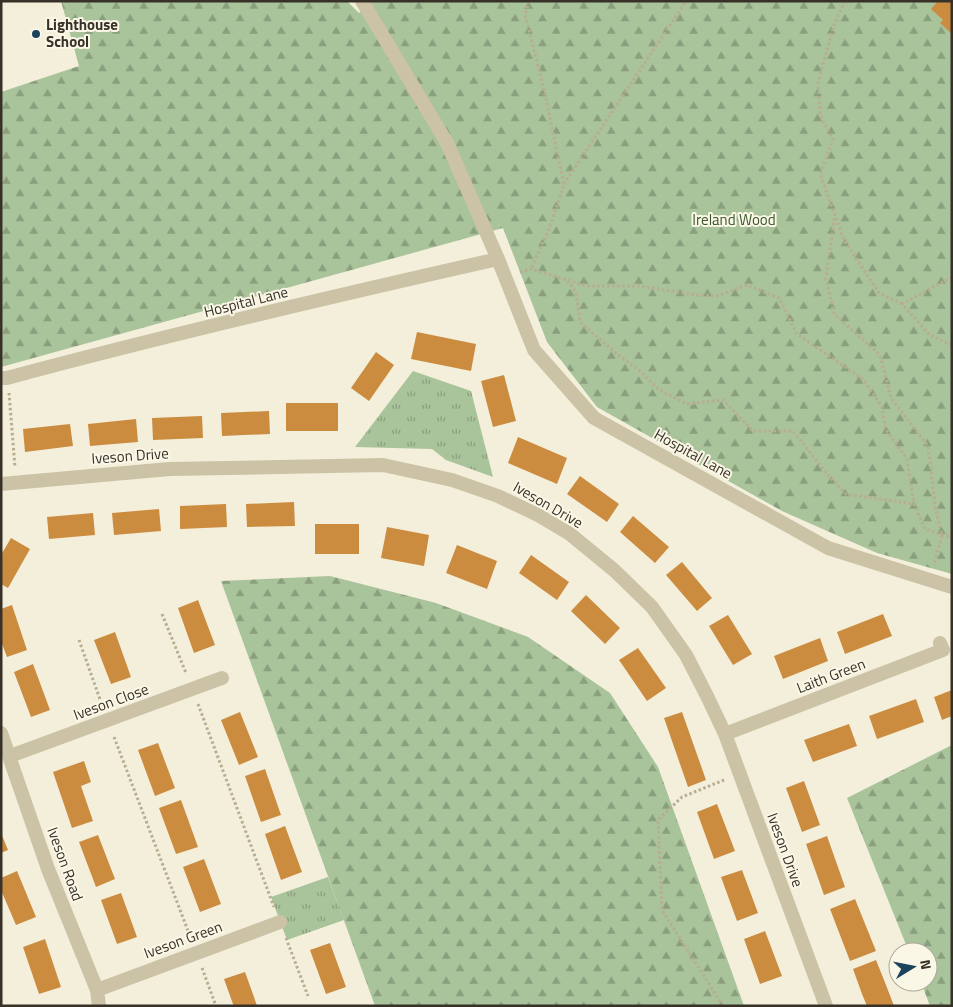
<svg xmlns="http://www.w3.org/2000/svg" width="953" height="1007" font-family="'Titillium Web',sans-serif">
<style>
.grass{fill:url(#grass-tufts)}
.forest{fill:url(#forest-firs)}
.building{fill:#cc8c40}
.lines{fill:none;stroke-linecap:round;stroke-linejoin:round}
.path{stroke:#b8ad90;stroke-width:3;stroke-dasharray:2.5 2.5;stroke-linecap:butt}
.minor{stroke:#ccc3a6;stroke-width:14}
.poi-dot{fill:#1b435b;stroke:#faf7e7;stroke-width:2}
.labels{text-anchor:middle;stroke-width:4;stroke-linejoin:round;paint-order:stroke}
.poi-label{font-size:15px;font-weight:bold;fill:#373127;stroke:#faf7e7;text-anchor:start}
.park-label{font-size:15px;fill:#39572a;stroke:#faf7e7}
.street-label{font-size:15px;fill:#373127;stroke:#faf7e7}
</style>
<defs>
<pattern id="grass-tufts" width="24" height="20" patternUnits="userSpaceOnUse" patternTransform="scale(1.25)"><rect width="24" height="20" fill="#a9c39a"/><path d="M3 7l-1-3M5 7V3M7 7l1-3M15 17l-1-3M17 17v-4M19 17l1-3" fill="none" stroke="#8a9f7e"/></pattern>
<pattern id="forest-firs" width="22" height="20" patternUnits="userSpaceOnUse" patternTransform="scale(1.25)"><rect width="22" height="20" fill="#a9c39a"/><path d="M5 1l3.5 6h-7zM16 11l3.5 6h-7z" fill="#8a9f7e"/></pattern>
</defs>
<rect width="100%" height="100%" fill="#f3efdb"/>
<path class="grass" d="M413 371 471 391 493 477 446 460 432 449 355 447Z
M328 877 344 920 287 940 271 897Z"/>
<path class="forest" d="M61 1H347L359 13 370 1H952V574L877 553 782 511 597 407 547 342 503 228 1 367V92L79 66Z
M330 576 436 603 528 637 610 693 658 767 744 1006H375L221 581Z
M952 745V1006H930L921 982H928V952H909L847 798Z"/>
<path class="building" d="M938 1H952V34L940 23 943 20 931 9Z
M417 332 476 344 471 371 411 359Z
M376 352 394 365 369 401 351 388Z
M504 375 516 421 493 427 481 381Z
M286 403H338V431H286Z
M269 411 270 434 222 436 221 413Z
M202 416 203 438 153 440 152 418Z
M136 419 138 442 90 446 88 424Z
M70 424 73 446 25 452 23 429Z
M518 437 567 458 557 484 508 463Z
M580 476 619 504 607 522 567 494Z
M294 502 295 526 247 527 246 504Z
M226 504 227 527 180 529V506Z
M159 509 161 531 114 535 112 513Z
M93 513 95 535 49 539 47 517Z
M633 516 669 547 655 563 620 532Z
M315 524H359V554H315Z
M387 527 429 535 424 566 381 558Z
M11 538 30 549 8 588 1 584V555Z
M457 545 497 561 487 589 446 573Z
M531 555 569 582 557 600 519 573Z
M682 562 712 598 697 611 666 575Z
M586 595 620 628 605 644 571 611Z
M198 600 215 645 194 653 178 608Z
M12 605 27 650 7 657 1 641V609Z
M883 614 892 636 845 654 837 632Z
M728 615 752 654 733 665 709 626Z
M115 632 131 677 111 684 94 640Z
M820 638 828 661 783 679 774 656Z
M638 648 666 688 647 701 619 660Z
M33 664 50 710 31 717 14 672Z
M952 690V716L942 720 934 697Z
M916 699 924 722 877 739 869 716Z
M240 712 258 757 239 765 221 720Z
M682 712 706 780 688 787 664 718Z
M849 724 857 746 813 762 804 740Z
M158 743 175 788 155 796 138 750Z
M84 761 91 782 81 786 93 821 72 828 53 772Z
M265 769 281 815 261 822 245 776Z
M804 781 820 825 802 832 786 788Z
M181 800 198 847 176 854 159 808Z
M717 804 735 851 714 859 697 812Z
M285 826 302 872 281 880 265 834Z
M1 833 8 850 1 853Z
M98 835 115 879 96 887 79 842Z
M827 836 845 887 824 895 806 844Z
M204 859 221 904 200 912 183 867Z
M742 870 758 913 737 921 721 877Z
M17 871 36 917 16 925 1 890V878Z
M121 893 137 937 117 944 101 900Z
M855 899 876 951 850 961 830 909Z
M765 931 782 976 760 984 744 939Z
M45 939 61 987 39 994 23 947Z
M330 943 346 987 326 994 310 950Z
M876 960 886 985 894 1006H867L862 994 853 969Z
M245 972 254 997 257 1006H234L233 1004 224 979Z"/>
<g class="lines">
<path class="path" d="M529 1 525 14 545 94 564 185 549 229 531 269
M845 1 834 25 818 83 820 115 833 140 820 174 844 240 879 293 902 304
M564 184 686 1
M835 213 826 279 834 314 880 355 891 398 928 446 936 511 942 535 934 565
M520 272 531 269 567 280 576 292 580 322 617 354 641 372 658 389 687 404 723 400 753 431H793L827 474 846 494 914 504 925 529 942 535 952 536
M952 277 902 304 930 335 952 345
M568 280 587 286H639L696 295 717 296 747 285 779 298 797 334 864 380 882 407 886 430 907 459 914 504
M9 393 15 467
M162 614 186 673
M79 640 102 705
M198 704 274 907
M114 737 190 936
M286 938 308 996
M202 968 216 1006
M723 1006 662 910 658 820 682 797 724 780"/>
<path class="minor" d="M362 1 447 143 498 259 534 350 594 418 828 548 952 587
M1 378H7C170 334 334 296 498 259
M1 484 170 469 383 465 452 480 498 496 538 515 570 534 615 571 652 607 686 655 707 696 725 734 826 1006
M1 733 48 869 97 990 99 1006
M725 734 943 650 940 643
M10 756 222 678
M97 990 280 922"/>
</g>
<circle class="poi-dot" cx="36" cy="34" r="5"/>
<g class="labels">
<g class="poi-label">
<text x="46" y="30">Lighthouse<tspan x="46" dy="17">School</tspan></text>
</g>
<g class="park-label">
<text x="734" y="225">Ireland Wood</text>
</g>
<g class="street-label">
<text transform="translate(246 302) rotate(-14)" y="5">Hospital Lane</text>
<text transform="translate(693 454) rotate(29)" y="5">Hospital Lane</text>
<text transform="translate(130 456) rotate(-4)" y="5">Iveson Drive</text>
<text transform="translate(548 505) rotate(30)" y="5">Iveson Drive</text>
<text transform="translate(831 676) rotate(-21)" y="5">Laith Green</text>
<text transform="translate(111 702) rotate(-20)" y="5">Iveson Close</text>
<text transform="translate(785 850) rotate(70)" y="5">Iveson Drive</text>
<text transform="translate(65 864) rotate(70)" y="5">Iveson Road</text>
<text transform="translate(183 940) rotate(-20)" y="5">Iveson Green</text>
</g>
</g>
<rect width="953" height="1007" fill="none" stroke="#373127" stroke-width="5"/>
<g transform="translate(913 967) rotate(80)"><circle r="24" fill="#faf7e7" stroke="#aca89a"/>
<path d="M0-4L9 19L0 12L-9 19Z" fill="#1b435b"/>
<text y="-8" font-size="14" font-weight="bold" text-anchor="middle" fill="#373127">N</text>
</g>
</svg>
